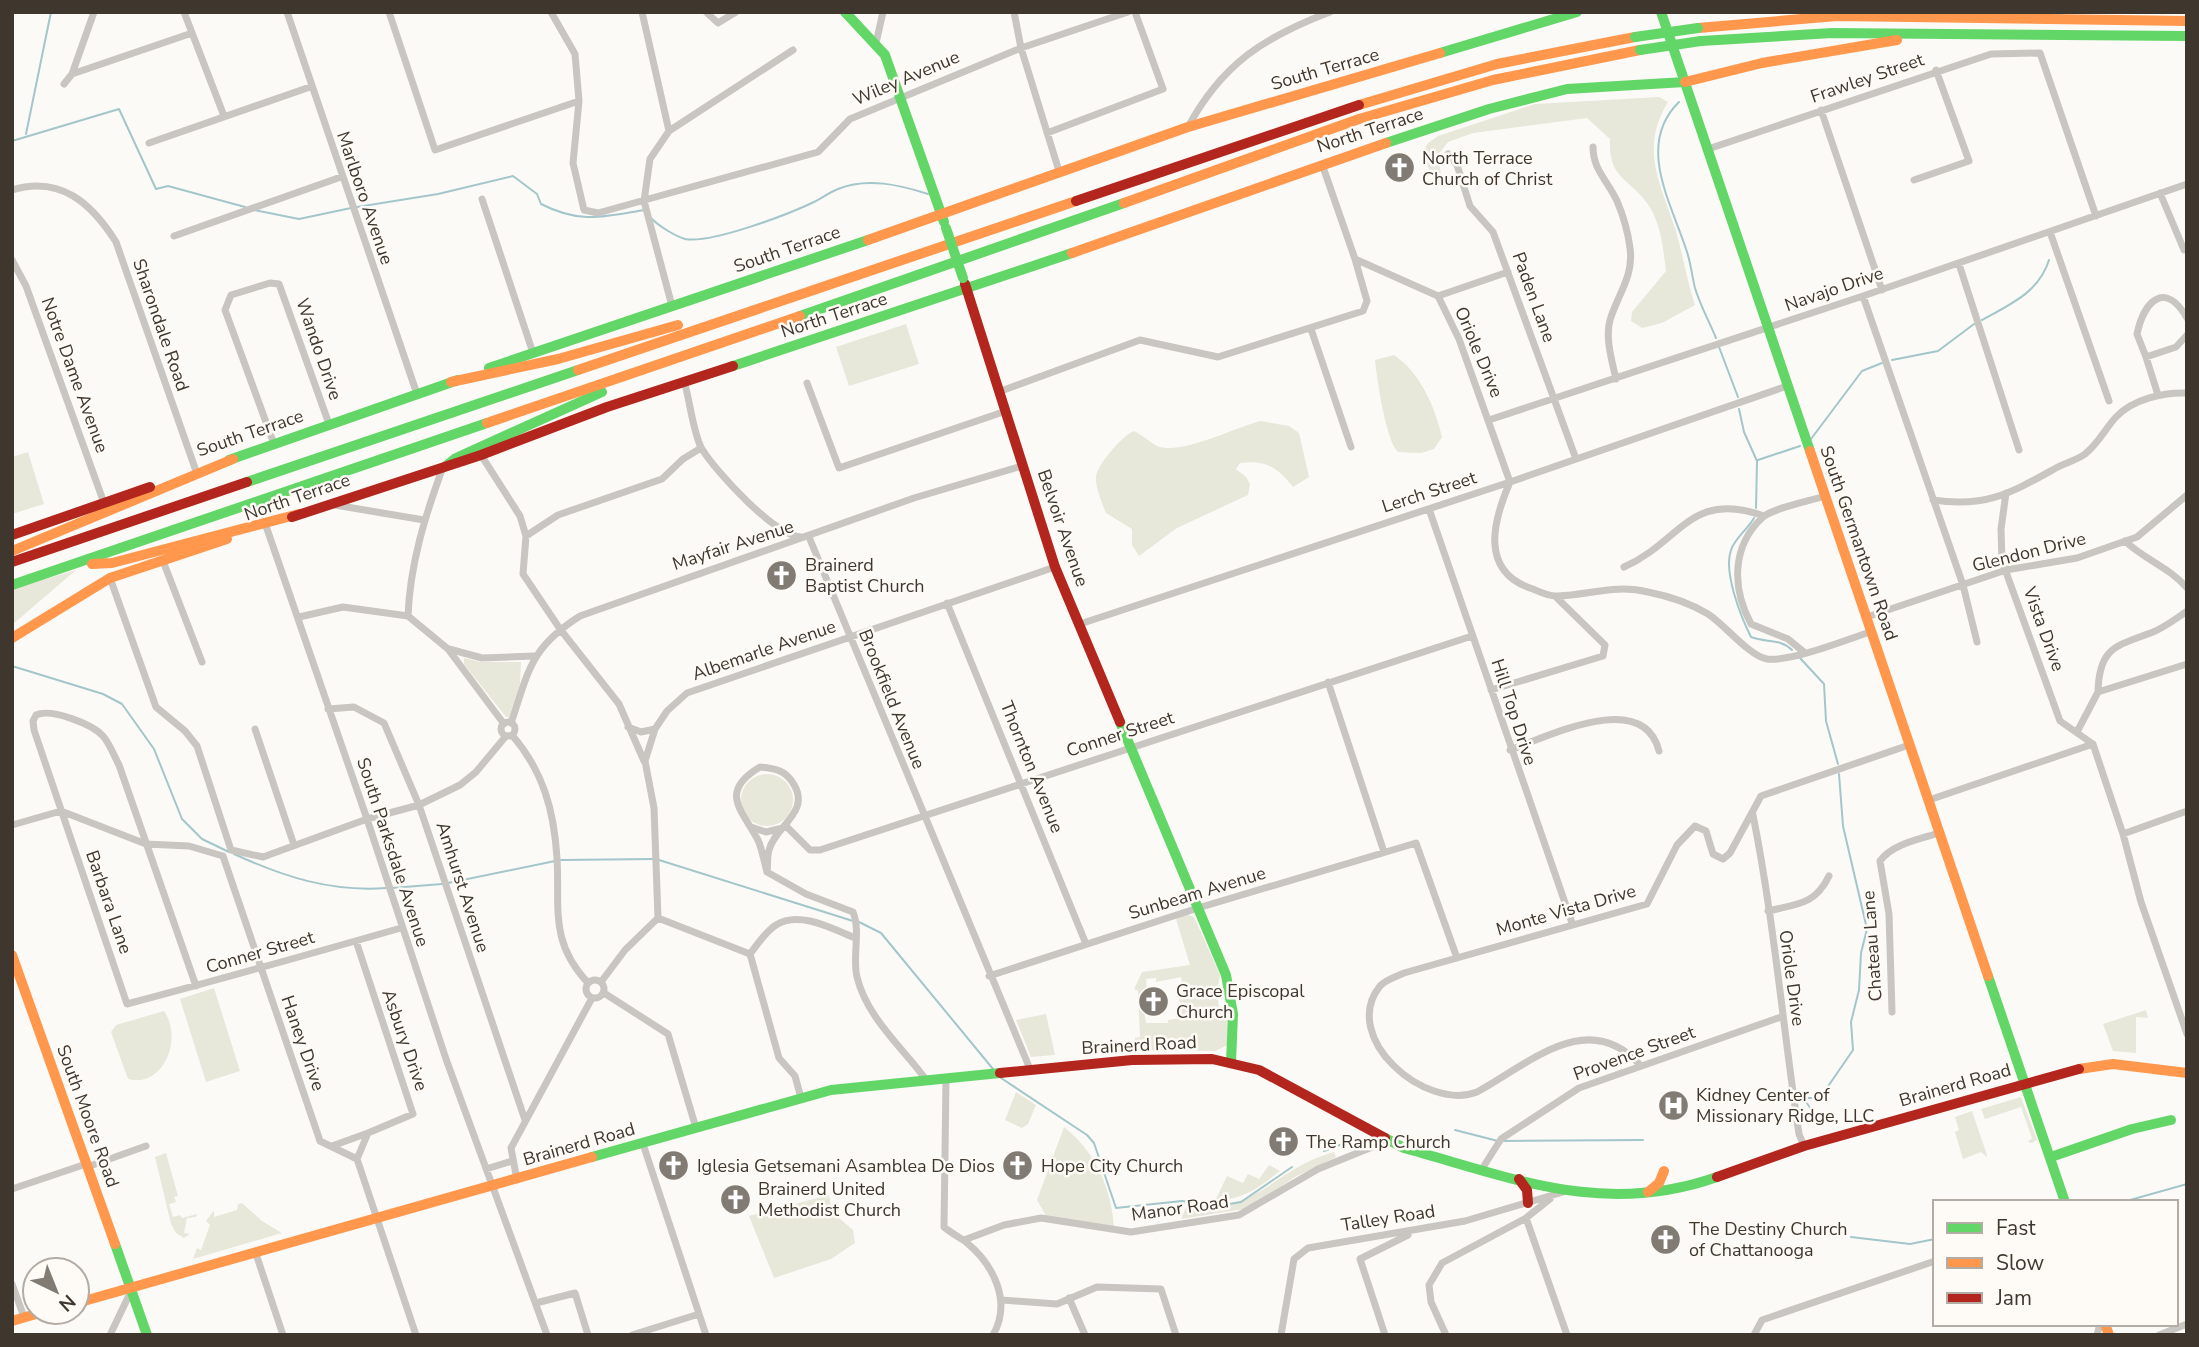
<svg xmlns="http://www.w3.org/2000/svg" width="2199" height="1347" font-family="'Nunito Sans',sans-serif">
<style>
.green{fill:#e7e8d9;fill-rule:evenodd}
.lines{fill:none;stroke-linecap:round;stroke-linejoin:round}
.stream{stroke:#a3c6cb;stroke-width:2}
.street{stroke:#c9c5c1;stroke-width:7}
.fast{stroke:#63d668;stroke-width:10}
.slow{stroke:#ff974d;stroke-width:10}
.jam{stroke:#b3261e;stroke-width:10}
.fast-bridge{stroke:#63d668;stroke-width:10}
.labels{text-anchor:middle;stroke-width:5;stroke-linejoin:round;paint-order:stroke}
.street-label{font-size:18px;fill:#3f372e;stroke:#fefaf5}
.poi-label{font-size:18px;fill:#3f372e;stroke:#fefaf5;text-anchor:start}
</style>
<rect width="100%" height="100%" fill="#fcfaf7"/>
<path class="green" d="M1659 97 1668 102C1639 150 1661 184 1676 231 1683 256 1687 281 1695 305L1662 323 1642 328 1631 321 1632 312 1666 271C1663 248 1661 222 1647 203 1629 178 1608 179 1610 139L1587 118 1473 133 1448 142 1438 155 1441 175 1430 173 1423 152 1428 143 1438 136 1535 104Z
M906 324 919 364 849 386 836 347Z
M1394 355C1420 372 1435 407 1442 437L1434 449 1421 453 1398 452C1386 441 1377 380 1375 360Z
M1260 421 1289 426 1299 433 1309 477 1293 487C1277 467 1266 460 1240 463L1236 469 1246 477 1250 484 1248 495 1177 528 1139 556 1132 545V529L1106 513C1102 503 1095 487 1096 476 1098 464 1123 435 1134 431 1143 435 1149 442 1157 446 1180 456 1236 427 1260 421Z
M28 452 44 504 12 514V457Z
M76 570 12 625V589Z
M464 658 481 662H521L520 684 509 717H506L464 664Z
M741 800a26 26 0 1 1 52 0a26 26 0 1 1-52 0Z
M1186 914 1194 917 1220 975 1217 994 1219 1007 1228 1015 1227 1045 1216 1051 1141 1050 1135 1046V1038L1140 1037 1138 991 1134 989 1142 972 1190 965 1176 919ZM1181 977 1183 992 1179 999 1183 1018 1168 1020V1023H1146L1144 1010 1149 1009 1146 979 1156 978V982Z
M214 988 240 1071 206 1082 180 999Z
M2146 1010 2148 1018 2136 1017V1053L2113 1051 2103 1024Z
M164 1011C184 1040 162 1089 128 1079L111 1032 116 1025Z
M1046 1014 1055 1055 1031 1057 1016 1020Z
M1016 1092 1036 1105 1028 1124 1022 1128 1005 1120Z
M2021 1097 2037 1140 2031 1143 2028 1142 2032 1138 2021 1107 1985 1119 1981 1109Z
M1972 1111 1987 1155V1157L1981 1152 1963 1159 1955 1132 1959 1130 1955 1117Z
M1064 1127C1095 1151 1112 1189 1114 1228L1046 1216 1037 1200Z
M1334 1152 1336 1157 1295 1177 1250 1208 1181 1219 1187 1205C1261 1214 1272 1169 1334 1152Z
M166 1153 178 1196 174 1197 176 1202 169 1204 173 1217 180 1215 182 1218 197 1214 196 1217 187 1218 184 1233 190 1234 184 1238 176 1233 171 1224 155 1157Z
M1269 1165 1280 1171C1256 1190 1245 1198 1215 1201L1227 1176 1243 1183 1248 1174 1259 1179Z
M829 1195 832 1212 853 1230 855 1243 831 1259 774 1278 749 1216Z
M242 1203 262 1221 282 1233 193 1259 197 1248 201 1250 210 1225 206 1221 214 1210V1217L237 1210 238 1204Z"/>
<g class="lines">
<path class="stream" d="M1679 102C1635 145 1672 204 1687 252 1691 264 1692 276 1695 288 1700 305 1709 321 1716 338
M26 134 51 12
M12 141 119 109 156 189 168 186 245 207
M357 207 438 194 513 176 537 194 541 204C580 224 603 217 644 210
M254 210 299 219 351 208
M652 219C659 226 675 236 685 239 711 244 789 214 814 202 822 198 830 192 838 189 867 177 900 185 928 194
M1982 320C2011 304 2039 292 2049 260
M1719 347 1738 397
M1892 360 1938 351 1974 324
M1739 409 1744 432 1757 461 1756 508
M1811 439 1862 371 1882 363
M1758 460 1800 446
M1754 518C1748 529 1735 538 1731 550 1723 572 1741 617 1751 637 1766 643 1780 638 1792 650
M1800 658 1824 684 1826 721 1838 764
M12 666 103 694 122 704 154 749 182 819 202 839 229 852
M234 854C284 877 331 892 386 888
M561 860 653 859
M659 860 853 921
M448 883 555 861
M392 888 442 884
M859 922 881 933 993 1069
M1001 1078 1087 1135 1094 1143 1116 1208 1182 1201 1217 1206 1241 1202 1292 1167
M1798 1098H1820L1853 1050 1851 1022 1859 990 1861 953 1867 929 1843 826 1839 774
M1803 1098 1814 1113
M1455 1130 1498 1141
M1504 1141 1643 1140
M1324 1151 1358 1138
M2130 1200 2187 1184
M1851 1237 1910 1244 1935 1239"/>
<path class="street" d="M184 12 224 116
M287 12 417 394
M389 12 435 150 579 101
M551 12 575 54 579 101 573 163 584 210 598 213 818 152 850 119 1021 48 1128 12
M642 12 669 131 650 159 644 201 672 306
M706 12 718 23 736 12
M1014 12 1021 48 1059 171
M876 43 883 12
M72 74 94 12
M64 84 72 74 192 33
M1821 110 1882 290
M1188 127C1222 64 1264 37 1330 12
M669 131 793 50
M1047 133 1163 89 1135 12
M149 143 310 87
M1593 147C1593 170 1608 181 1617 201 1623 215 1628 232 1630 248 1634 276 1618 294 1610 320 1605 338 1612 361 1616 379
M1708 149 1991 54 2040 53 2096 216
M1448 154 1457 165 1470 206 1493 232 1576 459
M1322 164 1355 259 1438 296 1459 339 1510 482C1493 521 1479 572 1533 589 1540 592 1550 597 1558 596 1589 595 1616 584 1648 592 1668 596 1690 603 1708 614 1724 624 1749 656 1767 659 1791 662 1846 640 1870 632
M1914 180 1969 161 1936 70
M12 190C61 175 92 204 116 242L196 471
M2160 193 2184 250 2187 249
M482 199 533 353
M2050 232 2109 401
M174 236 341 177
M12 260 26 286 104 503
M1959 264 2019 450
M1438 296 1508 272
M1863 296 1963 585 1977 642
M2187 318C2165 280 2144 301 2137 334L2146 357 2176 347 2187 335
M1311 329 1351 447
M2146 357 2158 395
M684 381C690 400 693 434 702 449 716 472 775 536 801 537
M807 383 839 468 1006 411
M1001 391 1140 340 1218 357 1363 311 1367 301 1355 259
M1489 420 1863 296 2187 184
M274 444 225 310 231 295 270 283 279 284 329 424
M481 455 520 516 526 536 523 574 560 629 619 704 644 761
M443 467C425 516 410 564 408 616L448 649 504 724
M2006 493 2001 529 2002 561 2060 721 2093 744 2123 834 2141 902 2187 1034
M1933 500C1986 508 2011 493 2056 468 2065 463 2077 460 2085 454 2099 443 2105 429 2116 417 2133 399 2164 392 2187 393
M335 505 424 520
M1429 509 1572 923
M266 526 367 819 446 1059 547 1335
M526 536 558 515 662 479 683 459 701 448
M809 537 1030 1069
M2125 541C2145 560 2169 567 2187 588
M163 561 202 662
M1624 567C1681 542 1690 489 1764 516
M110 578 156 707 185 731 197 746 231 850
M947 603 1086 944
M299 617 343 607 408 616
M1867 617 2006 570 2077 558 2137 537 2187 495
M1080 624 1510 482 1787 386
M449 649 482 658 534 656
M1805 653 1788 639 1751 624C1732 589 1731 546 1763 517 1773 508 1810 501 1825 496
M1328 682 1384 852
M1491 690 1603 656 1605 645 1556 597
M2098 692C2099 646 2117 646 2153 632 2165 627 2176 619 2187 611
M328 709 354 707 384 723 419 805 525 1120
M501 729a7 7 0 1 1 14 0a7 7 0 1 1-14 0Z
M511 723C529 670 530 648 580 616L914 498 1022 466
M628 727 641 732 655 729
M255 729 294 845
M2078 730 2098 692 2187 664
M512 735C543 771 554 810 557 858 560 909 549 941 588 983
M1510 750C1547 737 1643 688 1659 751
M760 767C774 768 785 770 793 783 812 812 775 826 769 850 767 856 768 865 767 872 764 861 762 849 758 840 742 810 718 792 760 767Z
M1929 800 2093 744
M1753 815C1774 920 1783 1028 1799 1134L1804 1146
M12 825 61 811 146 844 189 846 223 856
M786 826 810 850H820L1472 636
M751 827 766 832 783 828
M2123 834 2187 811
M231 850 263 857 367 819 419 805 460 785 476 772 506 736
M223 856 320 1141 357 1159 416 1335
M767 872 806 894 853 912C861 932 852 957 857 977 867 1018 903 1048 927 1081
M1768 911C1797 904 1815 905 1829 876
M658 918 654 808 645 761 655 729 667 711 687 693 1055 567
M658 918 750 954 779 1058 795 1076 801 1098
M356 941 413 1114 368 1133 357 1159
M750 954C757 945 766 931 776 925 799 910 833 929 855 938
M989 976 1198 908 1416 843 1457 958
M586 989a9 9 0 1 1 18 0a9 9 0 1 1-18 0Z
M601 982 625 950 658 918
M196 986 119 765C114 756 110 744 103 736 92 724 51 708 36 715L33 721 34 730 127 1004C218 980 310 954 401 928
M604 993 668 1034 696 1128
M1892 1012 1889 914 1880 861C1892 844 1920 839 1939 833
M1641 1066C1588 1006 1529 1064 1477 1092 1425 1112 1339 1037 1380 986 1385 980 1397 976 1404 973L1647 904 1677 845 1695 826 1706 831 1713 854 1723 859 1730 853 1761 796 1909 745
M946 1079 944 1227C951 1233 959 1237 966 1242 994 1265 1012 1302 993 1335
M643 1144 706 1335
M332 1146 368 1133
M87 1167 146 1146
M486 1169 512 1161
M1482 1169 1501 1139 1579 1088 1781 1017
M517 1180 511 1148 592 998
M12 1189 86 1164
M1526 1218 1567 1335
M964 1240 1004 1225 1041 1218 1131 1232 1239 1215 1318 1169 1387 1141
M256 1254 283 1335
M12 1284 24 1317
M1069 1298 1085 1335
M1002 1300 1057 1304 1097 1287 1161 1289 1176 1335
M536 1303 575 1293 588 1335
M110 1335 132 1289
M632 1335 699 1314
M1281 1335 1294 1259 1308 1248 1465 1221 1563 1192
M1385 1335 1360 1259 1408 1235
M1446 1335 1431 1302 1429 1285 1442 1263 1526 1218 1550 1199
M1754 1335 1762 1320 1935 1261
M2097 1335 2100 1324
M2159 1335 2187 1324"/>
<path class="fast" d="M845 12 885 55 944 222
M1661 12 1810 451
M1701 41 1832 33 2187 36
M1440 53 1577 12
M1386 143 1489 109 1567 89 1685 82
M800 316 1124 203
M733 366 1072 253
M489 368 868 240
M229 460 458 380
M446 466 456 458 602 392
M247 482 578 370
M12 585 487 423
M1120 722 1226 975 1233 1014 1231 1063
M1988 976 2065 1202
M1385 1138 1404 1148C1513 1178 1604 1217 1717 1177
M592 1157 831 1090 1000 1073
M2051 1157 2132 1129 2171 1120
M115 1244 147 1335"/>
<path class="slow" d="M1698 28 1837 16 2187 21
M1685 82 1762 63 1897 40
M1359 105 1497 64 1635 37
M1124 203 1359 119 1493 80 1640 50
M868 240 1188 127 1440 53
M1072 253 1386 143
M578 370 1076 201
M451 382 558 359 678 325
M487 423 800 316
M1810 451 1988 976
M12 551 233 459
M92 564 112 563 299 514
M12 638 110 578 227 539
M12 955 115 1244
M2079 1069 2113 1064 2187 1073
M1648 1192 1659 1183 1664 1171
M77 1303 592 1157
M12 1321 43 1312
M2105 1324 2109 1335"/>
<path class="jam" d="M1076 201 1359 105
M965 284 1055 567 1120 722
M292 517 481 455 607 407 733 366
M12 535 150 487
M12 562 247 482
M1000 1073 1132 1060 1212 1059 1259 1070 1385 1138
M1717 1177 1804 1146 2079 1069
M1519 1179 1527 1190 1528 1203"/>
<path class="fast-bridge" d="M1635 37 1698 28
M1640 50 1701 41
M946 228 963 278"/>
</g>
<defs>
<symbol id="church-disc" viewBox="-11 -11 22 22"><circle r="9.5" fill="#817b74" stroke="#fefaf5"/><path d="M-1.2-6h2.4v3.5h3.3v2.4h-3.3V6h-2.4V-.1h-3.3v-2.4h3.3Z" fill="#fff"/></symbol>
<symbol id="hospital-disc" viewBox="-11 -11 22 22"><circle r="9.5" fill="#817b74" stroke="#fefaf5"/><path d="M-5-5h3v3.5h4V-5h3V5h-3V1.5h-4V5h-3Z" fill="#fff"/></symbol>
</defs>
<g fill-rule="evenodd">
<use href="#church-disc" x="1382" y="150" width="35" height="35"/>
<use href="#church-disc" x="764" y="558" width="35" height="35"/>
<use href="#church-disc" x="1136" y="984" width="35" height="35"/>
<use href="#hospital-disc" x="1656" y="1088" width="35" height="35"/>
<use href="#church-disc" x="1266" y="1124" width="35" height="35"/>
<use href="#church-disc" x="656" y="1148" width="35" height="35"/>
<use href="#church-disc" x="1000" y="1148" width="35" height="35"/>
<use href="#church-disc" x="718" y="1182" width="35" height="35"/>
<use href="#church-disc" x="1648" y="1222" width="35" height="35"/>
</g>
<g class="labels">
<g class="street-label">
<text transform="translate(1325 69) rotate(-16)" y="6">South Terrace</text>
<text transform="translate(906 78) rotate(-23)" y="6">Wiley Avenue</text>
<text transform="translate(1867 78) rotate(-19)" y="6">Frawley Street</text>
<text transform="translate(1370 130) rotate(-18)" y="6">North Terrace</text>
<text transform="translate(365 198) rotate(71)" y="6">Marlboro Avenue</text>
<text transform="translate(787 249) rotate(-19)" y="6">South Terrace</text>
<text transform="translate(1834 289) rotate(-19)" y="6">Navajo Drive</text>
<text transform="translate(1534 297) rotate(70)" y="6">Paden Lane</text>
<text transform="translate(834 315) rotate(-18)" y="6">North Terrace</text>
<text transform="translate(161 325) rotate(71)" y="6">Sharondale Road</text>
<text transform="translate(319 349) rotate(71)" y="6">Wando Drive</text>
<text transform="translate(1479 352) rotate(67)" y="6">Oriole Drive</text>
<text transform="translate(75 375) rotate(70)" y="6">Notre Dame Avenue</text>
<text transform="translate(250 433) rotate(-19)" y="6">South Terrace</text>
<text transform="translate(1429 492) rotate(-18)" y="6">Lerch Street</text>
<text transform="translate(297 497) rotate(-19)" y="6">North Terrace</text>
<text transform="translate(1063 528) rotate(71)" y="6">Belvoir Avenue</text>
<text transform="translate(1859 543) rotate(71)" y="6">South Germantown Road</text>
<text transform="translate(733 545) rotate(-18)" y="6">Mayfair Avenue</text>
<text transform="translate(2029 552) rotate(-14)" y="6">Glendon Drive</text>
<text transform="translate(2044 629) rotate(70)" y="6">Vista Drive</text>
<text transform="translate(764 650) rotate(-19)" y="6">Albemarle Avenue</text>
<text transform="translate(892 699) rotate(68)" y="6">Brookfield Avenue</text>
<text transform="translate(1514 712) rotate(72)" y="6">Hill Top Drive</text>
<text transform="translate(1120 734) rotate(-18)" y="6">Conner Street</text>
<text transform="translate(1032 767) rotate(68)" y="6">Thornton Avenue</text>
<text transform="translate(393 852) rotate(72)" y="6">South Parksdale Avenue</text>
<text transform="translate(463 887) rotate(72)" y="6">Amhurst Avenue</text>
<text transform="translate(1197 893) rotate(-17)" y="6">Sunbeam Avenue</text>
<text transform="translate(109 902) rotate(71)" y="6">Barbara Lane</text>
<text transform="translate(1566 910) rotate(-16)" y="6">Monte Vista Drive</text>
<text transform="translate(1872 946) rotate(-94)" y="6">Chateau Lane</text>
<text transform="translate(260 952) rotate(-16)" y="6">Conner Street</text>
<text transform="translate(1792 978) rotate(82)" y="6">Oriole Drive</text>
<text transform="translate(405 1040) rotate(71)" y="6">Asbury Drive</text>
<text transform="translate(303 1043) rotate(71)" y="6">Haney Drive</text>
<text transform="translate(1139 1045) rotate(-3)" y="6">Brainerd Road</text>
<text transform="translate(1634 1053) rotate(-20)" y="6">Provence Street</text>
<text transform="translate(1955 1085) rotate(-16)" y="6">Brainerd Road</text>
<text transform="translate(88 1116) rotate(70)" y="6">South Moore Road</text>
<text transform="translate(579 1144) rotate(-16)" y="6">Brainerd Road</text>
<text transform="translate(1180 1208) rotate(-8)" y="6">Manor Road</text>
<text transform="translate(1388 1218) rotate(-9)" y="6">Talley Road</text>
</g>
<g class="poi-label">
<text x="1422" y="164">North Terrace<tspan x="1422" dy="21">Church of Christ</tspan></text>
<text x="805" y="571">Brainerd<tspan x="805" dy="21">Baptist Church</tspan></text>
<text x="1176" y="997">Grace Episcopal<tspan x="1176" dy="21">Church</tspan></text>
<text x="1696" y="1101">Kidney Center of<tspan x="1696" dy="21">Missionary Ridge, LLC</tspan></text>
<text x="1306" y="1148">The Ramp Church</text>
<text x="697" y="1172">Iglesia Getsemani Asamblea De Dios</text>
<text x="1041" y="1172">Hope City Church</text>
<text x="758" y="1195">Brainerd United<tspan x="758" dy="21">Methodist Church</tspan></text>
<text x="1689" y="1235">The Destiny Church<tspan x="1689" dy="21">of Chattanooga</tspan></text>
</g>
</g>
<rect width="2199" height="1347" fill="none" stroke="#3f372e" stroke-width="28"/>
<rect x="1933" y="1200" width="245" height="126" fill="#fefaf5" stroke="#b2aca5" stroke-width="2"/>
<rect x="1947" y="1223" width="35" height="10" fill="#63d668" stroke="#b2aca5" stroke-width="2"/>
<text x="1996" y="1235" font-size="21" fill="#3f372e">Fast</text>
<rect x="1947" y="1258" width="35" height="10" fill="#ff974d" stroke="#b2aca5" stroke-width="2"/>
<text x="1996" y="1270" font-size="21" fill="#3f372e">Slow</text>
<rect x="1947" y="1293" width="35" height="10" fill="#b3261e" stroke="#b2aca5" stroke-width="2"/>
<text x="1996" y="1305" font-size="21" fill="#3f372e">Jam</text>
<g transform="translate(56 1291) rotate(137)"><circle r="33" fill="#fefaf5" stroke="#b2aca5" stroke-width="2"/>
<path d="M0-5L12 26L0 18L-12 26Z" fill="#817b74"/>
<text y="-10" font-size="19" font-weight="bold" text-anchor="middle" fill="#3f372e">N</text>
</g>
</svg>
